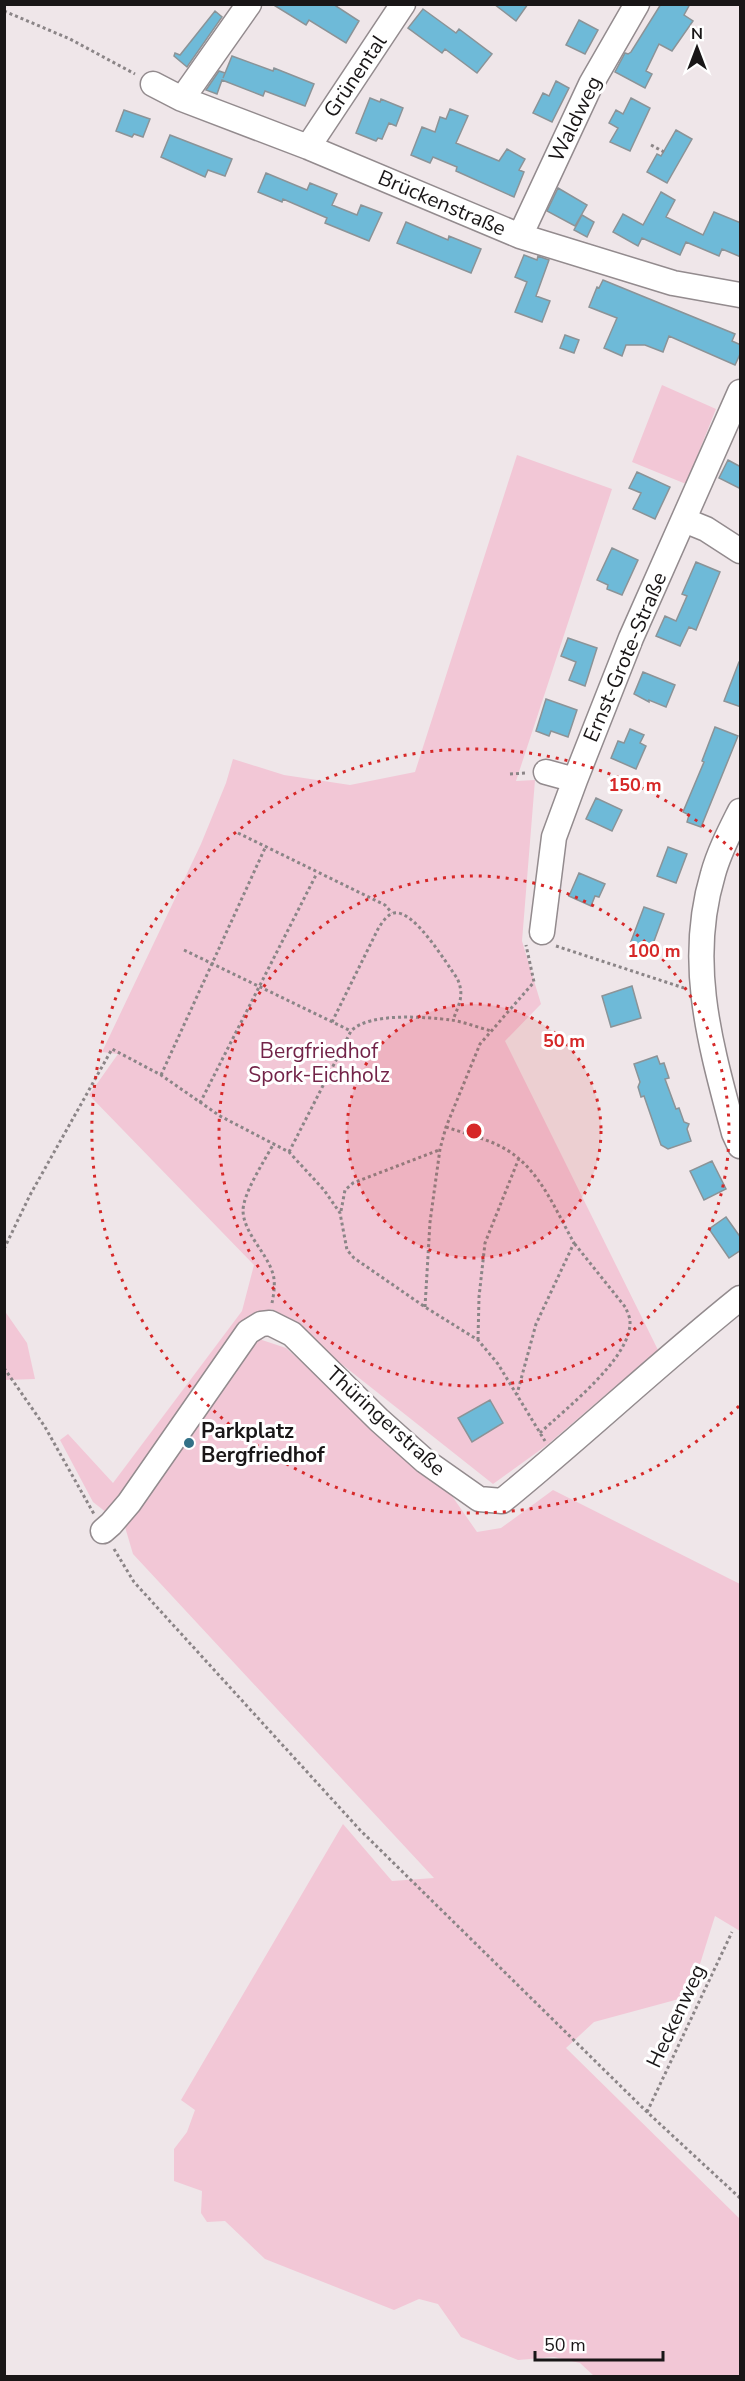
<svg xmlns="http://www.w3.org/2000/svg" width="745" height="2381" font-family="'Nunito Sans',sans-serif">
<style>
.green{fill:#f2c7d6}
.building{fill:#6ebad8;stroke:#8b9397;stroke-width:1.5}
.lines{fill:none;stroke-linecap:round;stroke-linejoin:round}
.minor-casing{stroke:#938b8e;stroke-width:27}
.path{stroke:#8b8587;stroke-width:3;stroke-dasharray:3 3;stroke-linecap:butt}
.minor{stroke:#fff;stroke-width:24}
.ring{fill:none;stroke:#d62828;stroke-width:3;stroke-dasharray:3 6}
.poi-dot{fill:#337187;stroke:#fff;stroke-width:2}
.labels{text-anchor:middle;stroke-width:6;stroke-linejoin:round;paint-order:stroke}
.street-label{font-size:21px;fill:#191617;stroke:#fff}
.park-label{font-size:21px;fill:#722348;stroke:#fff}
.poi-label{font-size:21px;font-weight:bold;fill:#191617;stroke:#fff;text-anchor:start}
.centre{fill:#d62828;stroke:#fff;stroke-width:3}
.ring-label{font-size:18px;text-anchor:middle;font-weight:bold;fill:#d62828;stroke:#fff;stroke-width:6;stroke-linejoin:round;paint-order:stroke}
</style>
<rect width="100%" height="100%" fill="#efe6e9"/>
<path class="green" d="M662 385 716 409 686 484 632 462Z
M517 455 612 489 516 781 535 780 522 941 541 1004 505 1041 658 1350 547 1445 493 1484 272 1309 252 1314 262 1340 286 1348 452 1496 477 1532 501 1528 553 1490 740 1584V1931L715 1916 690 1996 594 2022 566 2048 740 2219V2376H594L580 2363 554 2357 518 2360 461 2337 438 2304 419 2299 394 2310 265 2259 225 2221 207 2222 201 2213 202 2191 174 2181V2149L187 2132 195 2110 181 2100 343 1824 392 1881 434 1878 133 1554 125 1527 93 1502 60 1440 68 1434 113 1483 242 1311 254 1265 89 1095 118 1054 102 1052 201 844 226 783 233 759 284 775 350 785 415 772Z
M4 1310 27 1343 35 1379 5 1380Z"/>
<path class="building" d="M272 4H333L359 21 346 43 309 20 306 25Z
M494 4H528L516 21Z
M661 4H690L684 15 693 21 672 51 659 44 646 71 652 74 645 88 615 72 625 53 628 54 631 52Z
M423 9 456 33 459 29 492 54 477 73 445 49 442 53 408 28Z
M215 11 222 17 187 67 174 56 175 53 180 55Z
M579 20 598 30 585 54 566 45Z
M232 56 273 71 274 68 314 84 305 106 265 91 263 96 222 80 217 94 206 90 219 71 225 73 223 78Z
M556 81 569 88 552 122 533 113 543 93 549 96Z
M370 98 380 102 381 99 403 108 396 126 389 123 382 139 378 138 376 141 356 133Z
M631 98 650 108 630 151 610 142 618 128 609 123 616 110 623 114Z
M450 109 468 116 456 143 499 161 507 149 525 159 519 170 524 172 514 197 456 171 457 167 433 157 430 163 411 155 422 127 435 132 440 117 446 119Z
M124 110 150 119 143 137 134 134 132 137 116 131Z
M676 130 692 139 667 183 647 172 657 154 661 156Z
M170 135 232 159 225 176 208 170 205 177 161 157Z
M266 173 307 190 310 183 337 194 332 205 357 215 361 205 382 213 369 241 325 223 327 218 283 199 282 202 258 192Z
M558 188 587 205 575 226 547 211Z
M661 192 675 200 666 217 703 235 714 212 741 223V257L722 249 719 256 686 242 680 255 642 238 638 246 613 232 623 214 643 225Z
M582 215 594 222 587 237 574 230Z
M406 222 448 240 449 236 481 249 471 273 397 243Z
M524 255 537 260 538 256 549 260 536 296 550 301 542 322 515 312 527 282 515 277Z
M603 280 735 334 732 341 741 345V352L735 365 669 336 663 352 645 345H626L622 356 604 348 617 318 589 307 597 287 599 288Z
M565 335 579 340 574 353 560 348Z
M728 460 741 467V489L719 478Z
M637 472 670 487 655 519 633 509 641 493 629 488Z
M612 548 638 560 622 595 607 589 608 585 597 580Z
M696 562 720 572 696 630 689 627 680 646 656 636 665 616 676 621 687 596 682 594Z
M568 638 597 648 585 686 569 680 576 662 561 656Z
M739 662H741V707L724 701Z
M643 672 675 685 666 707 649 700V702L634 694Z
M546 699 577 710 568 737 551 731 549 736 536 731Z
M715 727 738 736 701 827 687 822 689 815 683 812 704 762 702 761Z
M630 729 644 735 640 743 646 746 636 769 611 758 618 741 624 743Z
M596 798 622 810 612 831 586 819Z
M668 847 687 854 676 883 657 876Z
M579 873 605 884 599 897 595 896 591 906 569 896Z
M644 907 664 914 650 952 630 944Z
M632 986 641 1018 611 1027 602 996Z
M657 1056 660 1064 664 1063 669 1078 665 1079 676 1109 679 1108 684 1122 689 1124 687 1129 691 1141 668 1149 661 1145 644 1096 641 1097 638 1087 640 1082 634 1064Z
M712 1161 726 1189 704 1200 690 1171Z
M726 1217 741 1238V1250L729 1258 709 1229Z
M490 1400 503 1423 472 1442 458 1418Z"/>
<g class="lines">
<defs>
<path id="minor" d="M153 84 182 99 308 147 520 236 673 283 740 295
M182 99 249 4
M308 147 403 4
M520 236 591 84 637 4
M684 520 706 529 740 551
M546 772 575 780
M740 811C730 831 719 852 713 874 686 964 711 1046 734 1133L740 1146
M542 932 554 837 575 780 631 638 740 392
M103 1531 111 1524 129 1503 248 1332 261 1324 270 1323 292 1334 379 1420 425 1461 479 1499 502 1501C583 1435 659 1363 740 1298"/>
</defs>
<use href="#minor" class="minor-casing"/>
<path class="path" d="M4 11 70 39 135 74
M651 145 664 152
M510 774 526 773
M238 833 385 905 392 913
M556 946 684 988
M184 950 351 1031
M332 1022 378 929C382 923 386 915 394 913 414 909 446 963 457 978 465 995 459 1004 453 1020
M161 1075 265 848
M200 1103 317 873
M446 1127C466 1134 489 1139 507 1150 540 1170 556 1211 574 1243L536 1324 517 1394
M289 1152 351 1031C369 1012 426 1017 451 1020 465 1022 479 1028 492 1031
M341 1211 345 1190 353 1183 439 1150
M4 1249 30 1195 112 1049 161 1075 220 1116 289 1152 324 1190 340 1213 347 1250 354 1258 425 1307 478 1340 498 1364 545 1441
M272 1303C274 1293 276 1281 272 1271 265 1251 244 1233 243 1211 243 1193 265 1160 274 1143
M425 1307 430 1222 440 1149 446 1127 480 1044 534 982 526 945
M478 1340 479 1297 485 1243 519 1158
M4 1368 45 1427 94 1514
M540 1433C565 1409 632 1358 630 1321 630 1317 627 1312 626 1308L574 1243
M114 1549 134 1582 360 1830 647 2112 740 2198
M647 2112 732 1932"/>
<use href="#minor" class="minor"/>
</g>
<circle cx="474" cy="1131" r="127" fill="#d62828" fill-opacity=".12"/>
<g class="ring">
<circle cx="474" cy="1131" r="127"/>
<circle cx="474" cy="1131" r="255"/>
<path d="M739 1406A382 382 0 1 1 739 856"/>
</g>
<circle class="poi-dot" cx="189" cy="1443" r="6"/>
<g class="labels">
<g class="street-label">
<text transform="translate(355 76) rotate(-56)" y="7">Grünental</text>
<text transform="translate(575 119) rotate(-64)" y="7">Waldweg</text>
<text transform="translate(442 203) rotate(23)" y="7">Brückenstraße</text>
<text transform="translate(625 657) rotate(-67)" y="7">Ernst-Grote-Straße</text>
<text transform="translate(386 1421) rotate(42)" y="7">Thüringerstraße</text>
<text transform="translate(676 2016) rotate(-65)" y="7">Heckenweg</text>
</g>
<g class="park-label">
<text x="319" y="1058">Bergfriedhof<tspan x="319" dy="24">Spork-Eichholz</tspan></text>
</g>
<g class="poi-label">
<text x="201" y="1438">Parkplatz<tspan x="201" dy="24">Bergfriedhof</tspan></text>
</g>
</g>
<circle cx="474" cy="1131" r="9" class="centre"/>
<g class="ring-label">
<text x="635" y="791">150 m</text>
<text x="654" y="957">100 m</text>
<text x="564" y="1047">50 m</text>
</g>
<rect width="745" height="2381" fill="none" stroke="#191617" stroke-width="12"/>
<g transform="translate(697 48)" stroke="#ffffff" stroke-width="4.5" paint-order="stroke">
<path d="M0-4.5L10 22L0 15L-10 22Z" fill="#191617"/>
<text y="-9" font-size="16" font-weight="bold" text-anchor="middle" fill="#191617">N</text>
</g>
<path d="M535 2351v9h128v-9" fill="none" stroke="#191617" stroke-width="3"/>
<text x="544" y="2351" font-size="18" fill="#191617" stroke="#ffffff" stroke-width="4.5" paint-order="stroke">50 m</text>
</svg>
